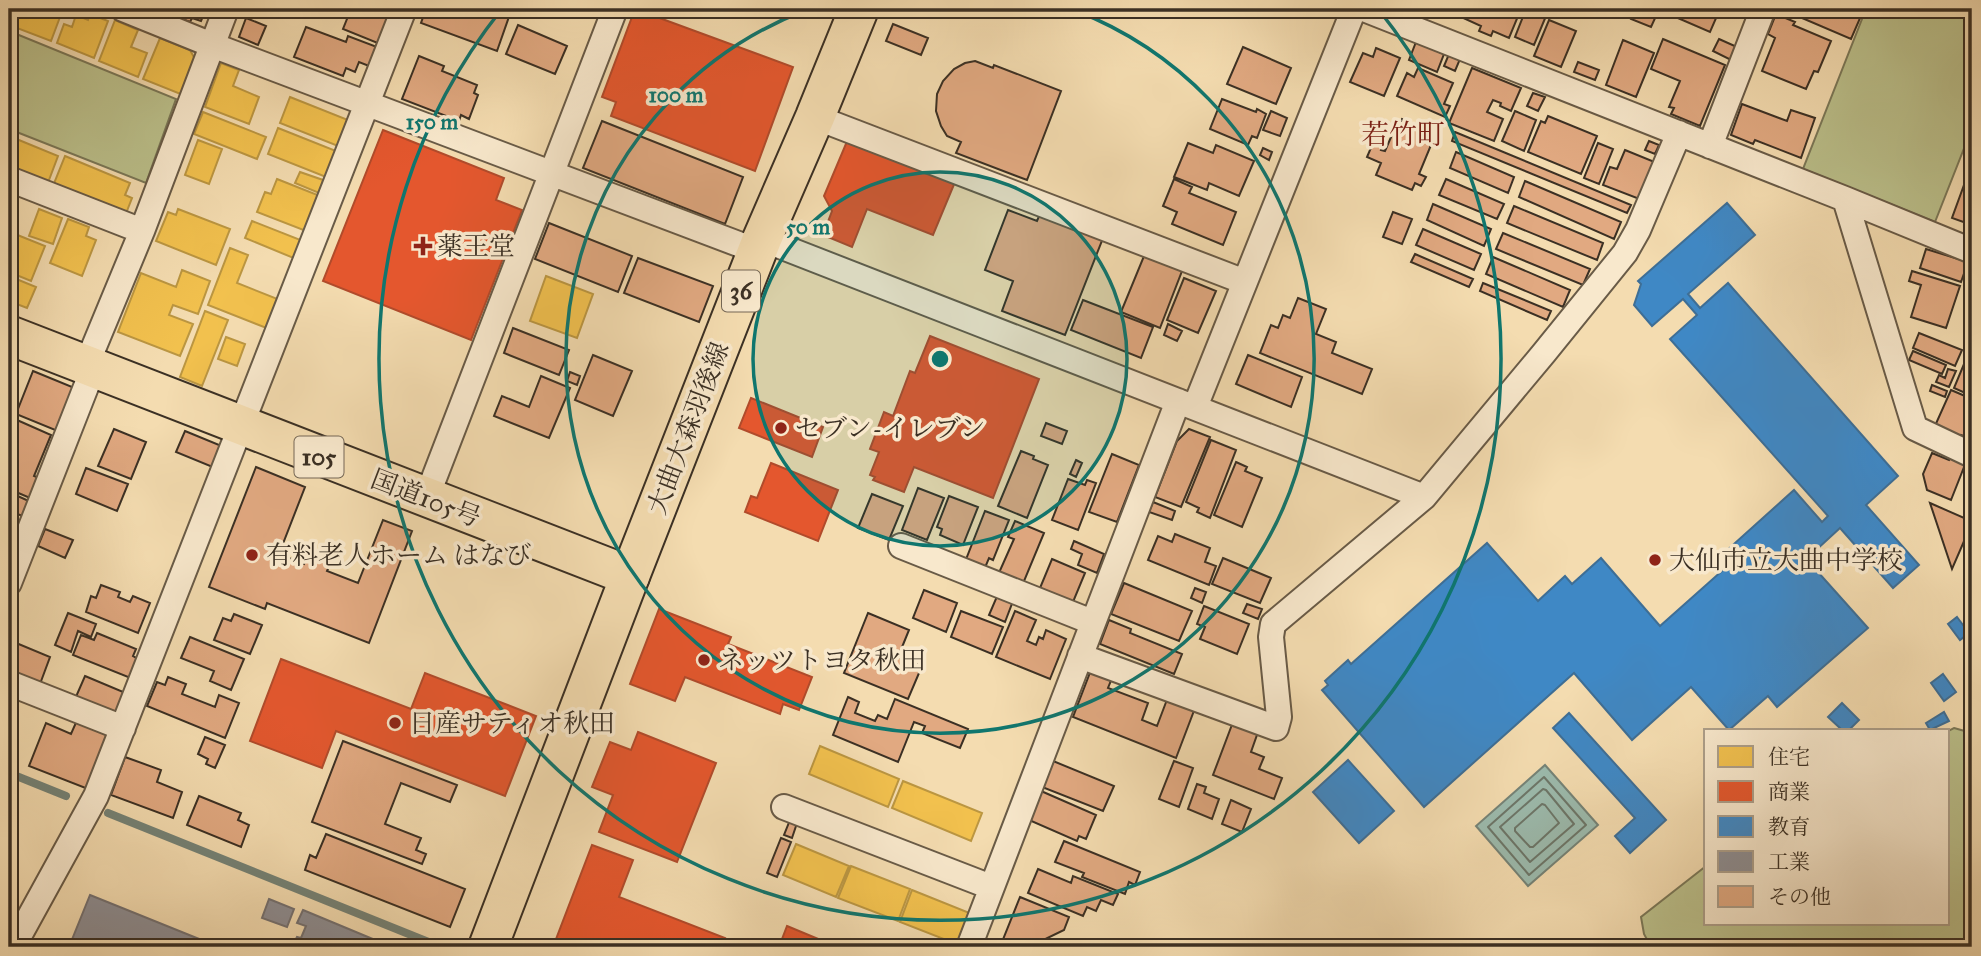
<svg xmlns="http://www.w3.org/2000/svg" width="1981" height="956" font-family="'IM FELL Great Primer','Noto Serif JP',serif">
<style>
.green{fill:#bbc08b;stroke:#7b7858;stroke-width:2}
.water{fill:#9cbbae;stroke:#758377;stroke-width:2}
.homes{fill:#f2c14e;stroke:#bb9641;stroke-width:2}
.shops{fill:#e4572e;stroke:#b14b2b;stroke-width:2}
.schools{fill:#3f88c5;stroke:#3e6e95;stroke-width:2}
.industry{fill:#8d8d92;stroke:#747171;stroke-width:2}
.lines{fill:none;stroke-linecap:round;stroke-linejoin:round}
.shore{stroke:#6c7669;stroke-width:2}
.stream{stroke:#758377;stroke-width:8}
.building{fill:#e1a981;stroke:#3b3024;stroke-width:2}
.street-casing{stroke:#695b47;stroke-width:28}
.primary-casing{stroke:#3b3024;stroke-width:42}
.highway-casing{stroke:#3b3024;stroke-width:42}
.street{stroke:#f8e8cc;stroke-width:24}
.primary{stroke:#f4dcb0;stroke-width:38}
.highway{stroke:#f4dcb0;stroke-width:38}
.ring{fill:none;stroke:#0f766e;stroke-width:3.5}
.poi-dot{fill:#8f2418;stroke:#f8e8cc;stroke-width:2.5}
.labels{text-anchor:middle;stroke-width:7;stroke-linejoin:round;paint-order:stroke}
.shield{fill:#f8e8cc;stroke:#746756;stroke-width:2}
.shield-label{font-size:24px;font-weight:bold;fill:#3b3024}
.poi-label{font-size:26px;fill:#3b3024;stroke:#f8e8cc;text-anchor:start}
.street-label{font-size:26px;fill:#3b3024;stroke:#f8e8cc}
.neighbourhood-label{font-size:28px;fill:#7a1f14;stroke:#f8e8cc}
.centre{fill:#0f766e;stroke:#f8e8cc;stroke-width:3.5}
.ring-label{font-size:21px;text-anchor:middle;font-weight:bold;fill:#0f766e;stroke:#f8e8cc;stroke-width:7;stroke-linejoin:round;paint-order:stroke}
</style>
<rect width="100%" height="100%" fill="#f4dcb0"/>
<filter id="stains"><feTurbulence type="fractalNoise" baseFrequency=".00286" numOctaves="4"/><feColorMatrix values="0 0 0 0 .2 0 0 0 0 .09 0 0 0 0 .02 0 0 0 .5 -.17"/></filter>
<radialGradient id="worn" r=".72"><stop offset=".6" stop-color="#630" stop-opacity="0"/><stop offset="1" stop-color="#630" stop-opacity=".3"/></radialGradient>
<path class="green" d="M1866 9H1946L1972 19V128L1935 222 1803 169Z
M9 31 176 99 146 183 9 129Z
M1954 728 1972 733V947H1651L1644 934 1641 917 1706 866V923H1948V731Z"/>
<path class="water" d="M1545 765 1598 825 1528 886 1476 826Z"/>
<path class="homes" d="M15 9H63L51 41 9 25Z
M90 14 108 21 94 58 57 43 64 24 72 27 76 15 88 20Z
M115 20 138 30 131 47 147 53 138 77 99 61Z
M160 38 190 50 196 61 183 95 143 79Z
M221 63 239 70 233 86 259 97 249 124 205 107Z
M290 97 348 120 338 146 280 123Z
M203 112 266 137 257 159 194 134Z
M278 128 336 151 326 177 268 154Z
M14 138 58 156 46 188 9 173V151Z
M198 140 222 149 209 184 185 175Z
M65 156 130 183 125 195 132 198 125 216 53 186Z
M300 172 323 180 319 193 295 183Z
M277 179 320 196 306 231 257 212 265 192 271 194Z
M39 209 62 218 53 244 29 236Z
M178 209 230 229 216 265 156 241 168 212 176 215Z
M68 219 89 227 86 236 96 240 82 276 50 263Z
M252 221 303 241 296 259 245 238Z
M15 234 45 246 31 281 9 272V250Z
M230 248 248 255 237 283 280 300 269 329 208 305Z
M182 270 210 281 198 314 173 305 169 315 193 324 180 356 118 332 141 273 176 287Z
M9 276 36 287 27 308 9 301Z
M546 276 593 294 577 338 530 321Z
M205 311 228 320 202 386 180 377Z
M226 337 245 344 237 366 218 359Z
M820 746 899 779 888 807 809 774Z
M903 781 982 813 971 841 892 808Z
M796 844 849 866 836 897 783 875Z
M851 866 910 889 898 921 838 898Z
M912 890 972 914 959 945 900 922Z"/>
<path class="shops" d="M635 9 793 67 755 171 611 116 616 102 602 97Z
M383 130 504 178 496 200 522 210 471 340 323 281Z
M848 139 955 182 933 235 867 209 852 247 823 235 832 211 824 196Z
M930 336 1039 379 993 498 914 467 904 492 873 480 875 477 870 475 879 452 870 449 884 412 893 416 910 371 915 373Z
M751 398 823 427 812 457 739 428Z
M771 463 838 490 818 541 745 512 751 496 757 498Z
M659 609 731 637 728 644 812 677 799 710 783 704 780 714 685 677 675 701 630 684Z
M281 659 411 709 425 673 536 716 505 796 336 731 322 768 250 741Z
M638 732 716 763 677 862 599 832 613 795 592 787 610 742 631 750Z
M592 845 633 860 619 897 725 938 721 947H553Z
M787 926 828 943 826 947H779Z"/>
<path class="schools" d="M1727 203 1755 235 1688 294 1700 308 1728 283 1898 476 1866 505 1919 565 1893 588 1840 528 1815 551 1826 563 1817 571 1868 628 1777 707 1768 696 1729 730 1691 687 1632 740 1574 673 1424 807 1322 690 1328 685 1325 681 1348 660 1351 664 1487 543 1538 601 1565 576 1572 584 1601 558 1660 626 1723 570 1715 561 1794 490 1822 522 1828 516 1670 339 1697 315 1683 299 1652 326 1634 305 1641 284 1638 281Z
M1957 617 1969 633 1960 640 1948 624Z
M1943 674 1956 692 1944 701 1931 683Z
M1842 703 1859 720 1849 730H1842L1828 717Z
M1944 712 1949 721 1930 730 1926 723Z
M1569 713 1666 820 1630 853 1615 836 1635 818 1553 728Z
M1348 760 1394 811 1359 843 1313 792Z"/>
<path class="industry" d="M90 895 219 947H69Z
M269 899 294 909 287 927 262 918Z
M303 910 392 947H292L297 937 301 938 306 926 297 923Z"/>
<g class="lines">
<path class="shore" d="M1544 777 1586 825 1529 875 1488 827Z
M1543 789 1546 790 1574 824 1530 862 1500 827Z
M1542 804 1545 805 1559 823 1533 847H1530L1515 831V828Z"/>
<path class="stream" d="M9 773 66 796
M108 813 441 947"/>
</g>
<path class="building" d="M156 9H206L201 21 192 18 190 22Z
M261 9H287L283 17Z
M351 9H375L391 15 380 44 343 29Z
M426 9H506L511 11 497 51 421 23Z
M1418 9H1442L1439 17Z
M1449 9H1521L1509 38 1493 31 1491 36 1479 31 1481 26 1448 11Z
M1526 9 1546 16 1534 45 1515 37Z
M1635 9 1656 16 1651 27 1631 19Z
M1657 9H1720L1710 32Z
M1781 9H1864L1851 39Z
M1776 14 1795 22 1793 25 1831 41 1818 72 1814 71 1806 89 1762 71 1775 38 1768 34Z
M246 18 266 26 258 45 239 37Z
M1549 20 1576 31 1561 67 1534 56Z
M893 24 928 38 921 55 886 41Z
M518 25 567 46 555 74 506 54Z
M306 27 346 42 348 36 377 47 369 66 359 62 355 72 346 68 343 76 294 57Z
M1663 39 1725 65 1700 126 1671 114 1674 108 1669 107 1680 81 1651 69Z
M1719 39 1737 47 1731 60 1713 51Z
M1623 40 1654 53 1636 97 1606 85Z
M1416 42 1444 54 1437 72 1409 60Z
M1243 47 1291 68 1276 104 1227 84Z
M1376 48 1400 58 1384 96 1350 82 1363 53 1373 57Z
M1449 54 1460 59 1455 71 1444 66Z
M419 56 444 66 442 71 477 85 474 93 478 95 469 119 461 115 459 121 402 99Z
M975 61 993 68 994 65 1061 91 1027 180 956 153 961 142 947 136 941 126 936 111 937 94 943 81 954 69 965 63Z
M1578 62 1599 70 1595 80 1574 72Z
M1418 68 1453 83 1444 104 1450 106 1445 117 1397 96 1407 73 1414 77Z
M1472 68 1521 88 1511 111 1500 106 1501 103 1493 100 1487 112 1503 119 1494 141 1449 123Z
M1533 93 1545 97 1538 111 1527 106Z
M1222 99 1256 112 1257 109 1266 114 1257 138 1252 136 1248 145 1210 129Z
M1742 104 1787 121 1791 110 1815 118 1801 158 1755 140 1753 144 1731 135Z
M1271 111 1287 118 1280 136 1263 130Z
M1515 111 1536 120 1524 151 1502 141Z
M1548 116 1597 136 1581 174 1528 152 1541 121 1545 123Z
M1402 119 1436 133 1419 174 1426 177 1421 186 1415 183 1412 190 1376 175 1381 163 1367 157 1376 136 1385 140 1381 150 1385 151 1395 128 1398 129Z
M602 121 743 177 725 224 583 168Z
M1455 132 1631 205 1627 213 1452 141Z
M1649 141 1659 145 1655 154 1645 150Z
M1188 143 1213 153 1216 145 1254 161 1239 196 1209 183 1207 190 1174 177Z
M1598 143 1613 149 1599 184 1584 178Z
M1263 148 1272 152 1269 160 1260 155Z
M1625 150 1657 163 1642 200 1603 185 1610 167 1617 169Z
M1456 152 1514 177 1508 193 1450 168Z
M1972 163V225L1952 218Z
M1174 179 1192 187 1189 193 1236 212 1223 245 1172 224 1177 212 1163 206Z
M1446 179 1504 204 1497 219 1439 195Z
M1525 181 1621 222 1614 239 1519 197Z
M1433 204 1491 229 1484 246 1427 220Z
M1514 206 1603 243 1597 260 1507 223Z
M1008 210 1037 221 1040 214 1103 238 1065 335 1002 311 1013 281 985 270Z
M1393 212 1412 219 1402 244 1383 237Z
M549 223 632 256 618 292 535 259Z
M1423 229 1481 254 1474 270 1416 245Z
M1503 233 1590 269 1583 285 1496 249Z
M1926 249 1968 262 1961 282 1920 268Z
M1415 254 1473 279 1469 287 1411 262Z
M1144 256 1182 271 1160 328 1121 312Z
M1493 257 1570 290 1563 307 1486 274Z
M638 258 713 286 699 322 624 293Z
M1912 271 1960 286 1946 328 1911 317 1921 285 1909 281Z
M1184 278 1216 291 1198 333 1167 320Z
M1483 283 1551 311 1547 320 1480 291Z
M1298 298 1326 309 1316 334 1336 342 1332 353 1372 369 1362 394 1260 353 1271 325 1278 328 1283 315 1290 318Z
M1083 300 1153 327 1141 358 1071 330Z
M1168 324 1182 331 1177 341 1164 335Z
M513 328 569 350 559 375 504 353Z
M1919 333 1962 350 1955 366 1913 348Z
M1913 351 1946 365 1942 374 1909 360Z
M1969 352 1972 354V396L1954 388Z
M593 355 632 371 613 416 575 400Z
M1248 355 1302 377 1291 407 1236 384Z
M1948 369 1956 371 1949 387 1936 382 1939 375 1945 378Z
M33 371 77 389 60 432 16 414Z
M570 372 580 376 577 385 567 381Z
M541 376 570 388 549 438 494 416 502 396 529 407Z
M1932 385 1947 391 1945 397 1930 391Z
M1951 390 1972 399V432L1969 438 1961 435 1959 439 1934 428Z
M17 420 51 435 34 476 39 478 30 498 9 489V439Z
M1046 423 1067 431 1062 444 1041 436Z
M114 429 146 442 131 479 98 466Z
M1189 429 1210 437 1181 507 1155 497 1177 441Z
M185 431 224 447 215 468 176 452Z
M1211 440 1236 450 1210 518 1197 512 1199 508 1186 502Z
M1021 451 1034 456 1033 459 1048 465 1027 518 998 506Z
M1932 453 1949 460 1951 456 1966 462 1951 500 1927 490 1923 474Z
M1112 454 1139 465 1117 522 1089 512Z
M1076 460 1082 463 1076 477 1070 474Z
M1236 462 1247 467 1245 471 1262 478 1242 527 1214 515Z
M256 467 305 487 279 554 304 564 310 548 333 557 327 571 358 583 383 520 412 531 369 643 267 603 265 609 209 587Z
M86 468 128 484 117 511 76 494Z
M1068 479 1085 485 1087 480 1096 483 1078 530 1052 520Z
M918 488 944 498 927 540 902 530Z
M11 493 31 502 25 517 15 513 13 519 17 521 9 541V497Z
M872 494 903 506 889 540 858 528Z
M949 496 978 507 963 545 940 535 942 529 937 527Z
M1153 502 1175 511 1172 520 1149 512Z
M1930 503 1964 518 1968 509 1972 511V533L1968 532 1952 569Z
M985 511 1009 520 993 560 989 558 984 570 965 562Z
M1015 521 1044 533 1022 586 998 575 1014 539 1008 537Z
M45 529 73 540 65 558 38 546Z
M1175 534 1210 548 1205 562 1216 566 1209 585 1148 560 1158 536 1172 542Z
M1074 541 1104 554 1097 573 1078 565 1082 554 1071 549Z
M1223 558 1271 578 1260 603 1212 584Z
M1052 559 1085 573 1073 602 1040 588Z
M1124 583 1192 611 1179 641 1111 614Z
M101 585 120 592 118 597 130 602 133 596 150 603 138 633 86 612 91 596 96 598Z
M1195 588 1206 592 1202 603 1191 598Z
M924 590 957 603 946 632 913 618Z
M998 594 1013 601 1005 622 989 615Z
M1247 604 1262 609 1258 619 1243 613Z
M1204 606 1249 624 1237 654 1200 639 1205 627 1197 624Z
M961 611 1003 627 992 654 951 637Z
M1015 611 1036 620 1027 641 1036 645 1039 637 1043 639 1046 630 1066 639 1050 679 996 657Z
M68 613 96 624 91 637 78 631 71 652 55 645Z
M868 613 909 630 898 657 922 666 908 699 844 673Z
M234 614 262 625 250 654 214 640 223 618 231 621Z
M1109 620 1131 629 1130 633 1182 654 1174 674 1100 644Z
M97 633 136 649 133 656 140 660 133 679 73 655 81 635 94 640Z
M190 637 244 659 231 690 210 681 214 671 181 658Z
M9 640 50 657 40 684 9 672Z
M1091 670 1112 678 1108 688 1148 703 1142 720 1157 726 1168 697 1195 708 1176 758 1073 717Z
M85 676 128 694 119 717 75 699Z
M168 677 186 684 182 694 215 707 219 695 239 703 225 738 147 706 157 682 165 685Z
M848 697 859 702 855 713 875 721 878 715 887 719 895 699 968 729 960 748 922 733 925 726 914 722 898 762 833 735Z
M78 718 111 731 88 789 29 766 46 723 71 734Z
M1233 722 1258 732 1251 752 1264 757 1259 769 1282 778 1274 799 1213 775Z
M205 737 225 745 215 768 206 764 208 759 198 754Z
M343 741 457 785 450 802 401 783 385 824 421 838 416 850 426 854 422 864 312 822Z
M125 757 161 770 157 782 182 792 173 818 111 795Z
M1053 761 1114 786 1103 811 1042 787Z
M1174 761 1193 768 1179 807 1159 799Z
M1197 784 1206 787 1204 793 1219 799 1212 819 1188 809Z
M1041 791 1096 815 1086 839 1079 836 1077 841 1029 820Z
M199 796 241 813 238 820 249 825 241 847 187 825Z
M1231 800 1251 809 1242 832 1222 824Z
M790 820 797 823 792 838 784 835Z
M326 834 465 889 450 927 305 870 310 855 316 858Z
M781 838 791 842 777 877 767 873Z
M1064 841 1140 872 1135 885 1129 882 1125 894 1082 877 1084 873 1055 862Z
M1038 869 1071 883 1073 876 1118 894 1113 905 1101 900 1096 911 1087 907 1083 916 1028 893Z
M1020 897 1069 917 1064 930 1029 947H1000Z"/>
<g class="lines">
<defs>
<path id="street" d="M123 9 212 45 757 251
M1364 9 1845 199 1972 251
M815 117 1245 282
M1710 146 1763 9
M9 179 142 231
M1845 199 1915 428 1972 455
M762 239 1424 497
M86 366 142 231 226 9
M1195 407 1354 9
M426 499 615 9
M901 546 1092 622
M9 583 93 369
M1080 656 1276 728 1279 717 1271 637 1273 624 1424 497 1544 353 1625 253 1638 230 1679 133
M9 683 123 728
M784 807 991 887
M13 947 96 796 404 9
M969 947 1178 401"/>
<path id="primary" d="M630 576 762 239 815 117 859 9"/>
<path id="highway" d="M9 335 630 576 488 947"/>
</defs>
<use href="#street" class="street-casing"/>
<use href="#primary" class="primary-casing"/>
<use href="#highway" class="highway-casing"/>
<use href="#street" class="street"/>
<use href="#primary" class="primary"/>
<use href="#highway" class="highway"/>
</g>
<circle cx="940" cy="359" r="187" fill="#0f766e" fill-opacity=".12"/>
<g class="ring">
<circle cx="940" cy="359" r="187"/>
<path d="M1074 10A374 374 0 1 1 806 10"/>
<path d="M1379 10A561 561 0 1 1 501 10"/>
</g>
<g class="poi-dot">
<path d="M419.5 235.5h7v7h7v7h-7v7h-7v-7h-7v-7h7z"/>
<circle cx="781" cy="428" r="7"/>
<circle cx="252" cy="555" r="7"/>
<circle cx="1655" cy="560" r="7"/>
<circle cx="704" cy="660" r="7"/>
<circle cx="395" cy="723" r="7"/>
</g>
<g class="labels">
<g class="shield">
<rect x="722" y="270.5" width="38" height="41" rx="5"/>
<rect x="294.5" y="436.5" width="49" height="41" rx="5"/>
</g>
<g class="shield-label">
<text x="741" y="299">36</text>
<text x="319" y="465">105</text>
</g>
<g class="poi-label">
<text x="437" y="255">薬王堂</text>
<text x="795" y="437">セブン-イレブン</text>
<text x="266" y="564">有料老人ホーム はなび</text>
<text x="1669" y="569">大仙市立大曲中学校</text>
<text x="718" y="669">ネッツトヨタ秋田</text>
<text x="409" y="732">日産サティオ秋田</text>
</g>
<g class="street-label">
<text transform="translate(688 428) rotate(-69)" y="9">大曲大森羽後線</text>
<text transform="translate(426 498) rotate(21)" y="9">国道105号</text>
</g>
<g class="neighbourhood-label">
<text x="1403" y="144">若竹町</text>
</g>
</g>
<circle cx="940" cy="359" r="10" class="centre"/>
<g class="ring-label">
<text x="676" y="102">100 m</text>
<text x="432" y="129">150 m</text>
<text x="808" y="234">50 m</text>
</g>
<rect width="1981" height="956" fill="none" stroke="#f4dcb0" stroke-width="35"/>
<rect x="10" y="10" width="1960" height="935" fill="none" stroke="#3b3024" stroke-width="3.5"/>
<rect x="18" y="18" width="1946" height="921" fill="none" stroke="#3b3024" stroke-width="2"/>
<rect x="1704" y="729" width="245" height="196" fill="#f8e8cc" stroke="#ac9e89" stroke-width="2"/>
<rect x="1718" y="746" width="35" height="21" fill="#f2c14e" stroke="#ac9e89" stroke-width="2"/>
<text x="1768" y="764" font-size="21" fill="#3b3024">住宅</text>
<rect x="1718" y="781" width="35" height="21" fill="#e4572e" stroke="#ac9e89" stroke-width="2"/>
<text x="1768" y="799" font-size="21" fill="#3b3024">商業</text>
<rect x="1718" y="816" width="35" height="21" fill="#3f88c5" stroke="#ac9e89" stroke-width="2"/>
<text x="1768" y="834" font-size="21" fill="#3b3024">教育</text>
<rect x="1718" y="851" width="35" height="21" fill="#8d8d92" stroke="#ac9e89" stroke-width="2"/>
<text x="1768" y="869" font-size="21" fill="#3b3024">工業</text>
<rect x="1718" y="886" width="35" height="21" fill="#e1a981" stroke="#ac9e89" stroke-width="2"/>
<text x="1768" y="904" font-size="21" fill="#3b3024">その他</text>
<rect width="100%" height="100%" filter="url(#stains)"/>
<rect width="100%" height="100%" fill="url(#worn)"/>
</svg>
